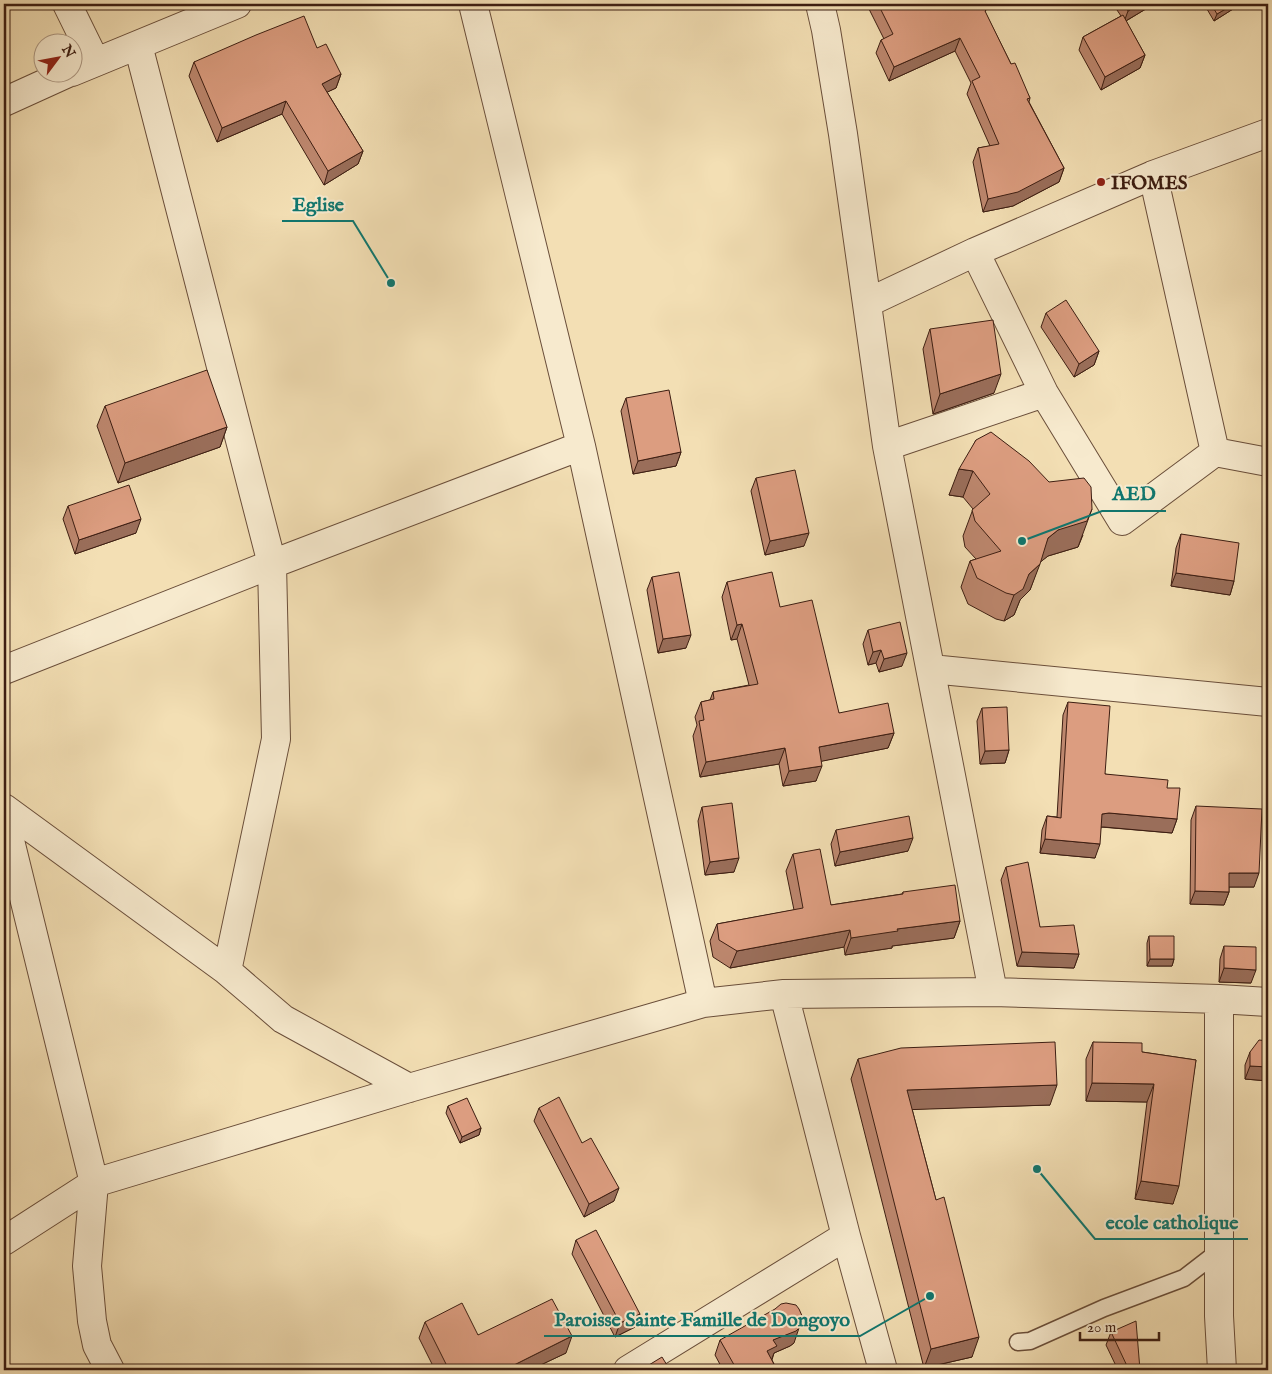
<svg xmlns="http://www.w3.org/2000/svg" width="1272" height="1374" font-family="'IM FELL English',serif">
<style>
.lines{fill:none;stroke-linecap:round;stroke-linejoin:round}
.service-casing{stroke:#6a4e3a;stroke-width:19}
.minor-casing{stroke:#6a4e3a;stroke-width:30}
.service{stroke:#f7eace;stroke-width:16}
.minor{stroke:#f7eace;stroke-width:28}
.wall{fill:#bd876e;stroke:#3d1e12}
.shaded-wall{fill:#9a6e5a;stroke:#3d1e12}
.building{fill:#dc9d80;stroke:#3d1e12}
.poi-dot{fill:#8f2418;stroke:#f7eace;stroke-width:2}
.labels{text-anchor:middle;stroke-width:4;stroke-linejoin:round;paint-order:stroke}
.poi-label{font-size:19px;font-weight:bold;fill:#3d1e12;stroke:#f7eace;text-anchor:start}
.leader{fill:none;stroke:#0f766e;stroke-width:2}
.callout-dot{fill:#0f766e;stroke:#f7eace;stroke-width:2}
.callout-label{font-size:20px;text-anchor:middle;font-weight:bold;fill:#0f766e;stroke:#f7eace;stroke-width:4;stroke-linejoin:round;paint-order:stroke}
</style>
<rect width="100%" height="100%" fill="#f3dfb4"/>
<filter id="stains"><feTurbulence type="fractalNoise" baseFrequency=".004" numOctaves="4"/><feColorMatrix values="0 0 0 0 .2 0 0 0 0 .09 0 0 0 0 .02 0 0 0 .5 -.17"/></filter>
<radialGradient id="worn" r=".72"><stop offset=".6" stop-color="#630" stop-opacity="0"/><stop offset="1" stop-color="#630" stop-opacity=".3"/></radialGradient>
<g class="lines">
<defs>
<path id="service" d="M1018 1342 1030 1341 1104 1308 1184 1278 1219 1251"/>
<path id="minor" d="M67 4 95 61
M473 4 581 446 703 1003
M820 4 826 30 843 134 887 446 993 992
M138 45 272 564 276 739 227 971
M72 72 237 4
M4 102 70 72
M1153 175 1215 452
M975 252 1044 393 1122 521 1215 452 1268 462
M867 303 975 252 1153 175 1268 133
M887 446 1044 393
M931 669 1268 702
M4 670 272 564 581 446
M4 808 227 971 283 1019 409 1088
M4 816 94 1183 87 1266 92 1321 97 1345 110 1370
M784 994 846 1236 883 1370
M1219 999V1316L1222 1370
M4 1241 94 1183 409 1088 703 1003 784 994 993 992 1219 999 1268 1002
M628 1370 846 1236"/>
</defs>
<use href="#service" class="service-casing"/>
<use href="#minor" class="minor-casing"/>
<use href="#service" class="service"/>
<use href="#minor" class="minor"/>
</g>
<path class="wall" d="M868 4H982L986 10 985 12 1011 64 1030 98 1029 102 1064 168 1059 182 1013 206 983 212 973 162 978 148 990 146 967 94 971 83 955 51 889 81 876 53 881 40 884 39 867 5Z
M1113 4H1154L1126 21 1145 55 1140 68 1101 90 1079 50 1083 37 1121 16Z
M1204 4H1235L1233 9 1214 21Z
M317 48 341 74 336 88 327 92 363 151 358 164 324 185 282 114 217 142 189 76 194 62Z
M1046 313 1099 351 1094 365 1074 377 1041 327Z
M930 329 994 393 933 414 923 349Z
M626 398 681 452 676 466 633 474 621 411Z
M105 406 227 427 220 447 118 483 97 426Z
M976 440 1083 535 1078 547 1048 556 1040 562 1030 590 1020 600 1014 615 1004 621 996 619 968 604 961 587 970 561 976 559 965 547 963 536 973 509 963 497 949 495Z
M756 478 804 546 765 555 751 491Z
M68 506 136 533 75 554 63 519Z
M1181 534 1234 581 1230 595 1171 586 1176 548Z
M652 577 686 648 658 653 647 590Z
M727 582 780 607 839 713 894 733 888 748 821 761 816 781 783 786 779 764 700 777 693 736 697 725 695 717 701 702 710 700 713 692 749 685 737 639 731 640 722 597Z
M868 630 902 666 879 672 876 663 868 665 863 644Z
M1068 702 1105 774 1167 788 1177 819 1172 833 1101 827 1095 858 1040 853 1042 830 1047 816 1057 817 1063 715Z
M982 708 1009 750 1005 763 980 764 977 721Z
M1196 806 1254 887H1229V892L1224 905 1190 904 1191 820Z
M702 807 734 872 705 875 698 821Z
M836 830 908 851 835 866 831 844Z
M793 854 831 905 902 894 903 892 960 921 954 938 892 946V948L845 955 844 947 730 968 713 957 710 941 717 924 794 910 786 871Z
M1006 867 1040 927 1079 954 1074 968 1017 966 1001 880Z
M1149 936 1174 959 1172 966H1147V943Z
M1224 946 1251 983 1219 982 1220 959Z
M1268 1041V1081L1245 1079V1065L1250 1052Z
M1093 1042 1142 1052 1196 1060 1173 1204 1135 1199 1147 1102 1086 1101V1059Z
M858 1059 1050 1105 912 1109 936 1200 972 1357 924 1368 851 1079Z
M448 1106 481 1128 479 1135 460 1143 446 1113Z
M539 1108 582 1143 614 1201 584 1217 534 1121Z
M1268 1152V1187L1265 1161Z
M576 1240 635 1327 615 1337 572 1254Z
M425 1322 478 1335 566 1353 530 1370H435L419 1338Z
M1111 1332 1140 1370 1117 1368 1106 1345Z
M720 1340 794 1343 790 1346 774 1353 772 1360 777 1370H723L715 1355Z"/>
<path class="shaded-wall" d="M1140 4H1154L1124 22 1128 11Z
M1234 4H1235L1233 9 1214 21 1217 14Z
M960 38 955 51 889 81 894 67Z
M1145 55 1140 68 1101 90 1105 77Z
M341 74 336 88 317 97 322 84Z
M286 101 282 114 217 142 222 128Z
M363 151 358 164 324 185 328 171Z
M1064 168 1059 182 1013 206 983 212 988 199Z
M1099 351 1094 365 1074 377 1079 364Z
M1001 374 994 393 933 414 940 394Z
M227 427 220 447 118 483 125 463Z
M681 452 676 466 633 474 638 461Z
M959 469 973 471 963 497 949 495Z
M1092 509 1078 547 1048 556 1038 564 1048 538 1058 530Z
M141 519 136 533 75 554 79 540Z
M809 533 804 546 765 555 770 541Z
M1040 564 1030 590 1020 600 1014 615 1004 621 1014 595 1029 574Z
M1176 573 1234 581 1230 595 1171 586Z
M742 624 737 639 731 640 737 625Z
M691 635 686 648 658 653 663 639Z
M881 650 876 663 868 665 873 652Z
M907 653 902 666 879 672 884 659Z
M894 733 888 748 813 763 819 747Z
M785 748 779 764 700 777 706 762Z
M1009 750 1005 763 980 764 985 751Z
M822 766 816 781 783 786 789 771Z
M1109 813 1177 819 1172 833 1104 827H1097L1102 814Z
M913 838 908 851 835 866 840 852Z
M1045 839 1100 844 1095 858 1040 853Z
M739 858 734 872 705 875 710 862Z
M1229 873H1259L1254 887H1224Z
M1195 891 1229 892 1224 905 1190 904Z
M960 921 954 938 892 946V948L845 955 851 938 897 929Z
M850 930 844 947 730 968 737 951Z
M1022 952 1079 954 1074 968 1017 966Z
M1150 959H1174L1172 966H1147Z
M1224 968 1256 970 1251 983 1219 982Z
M1250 1066 1268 1067V1081L1245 1079Z
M1092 1083 1154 1084 1147 1102 1086 1101Z
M1057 1085 1050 1105 900 1110 907 1090Z
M481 1128 479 1135 460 1143 462 1137Z
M1141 1181 1179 1186 1173 1204 1135 1199Z
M619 1188 614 1201 584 1217 589 1204Z
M640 1314 635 1327 615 1337 620 1323Z
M799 1328 794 1343 790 1346 774 1353 771 1361 767 1351 773 1340Z
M572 1336 566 1353 530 1370H504Z
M979 1337 972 1357 924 1368 931 1349Z"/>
<path class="building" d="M878 4H982L986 10 985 11 1011 64 1015 63 1030 98 1027 99 1064 168 1018 192 988 199 978 148 999 144 972 81 980 77 960 38 894 67 881 40 893 34Z
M1124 4H1140L1128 11Z
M1211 4H1234L1217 14Z
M1123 15 1145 55 1105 77 1083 37Z
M304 16 317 48 326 44 341 74 322 84 363 151 328 171 286 101 222 128 194 62 256 35Z
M1066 300 1099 351 1079 364 1046 313Z
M993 320 1001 374 940 394 930 329Z
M207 370 227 427 125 463 105 406Z
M669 390 681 452 638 461 626 398Z
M991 432 1029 461 1049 482 1084 478 1091 487 1092 509 1087 521 1058 530 1048 538 1040 564 1029 574 1023 589 1014 595 1006 593 977 578 970 561 1001 551 975 521 972 510 990 494 973 471 959 469 976 440Z
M795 470 809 533 770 541 756 478Z
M129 485 141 519 79 540 68 506Z
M1181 534 1239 543 1234 581 1176 573Z
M679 572 691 635 663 639 652 577Z
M772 572 780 607 812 600 839 713 888 703 894 733 819 747 822 766 789 771 785 748 706 762 699 721 704 720 701 702 714 699 713 692 758 684 742 624 737 625 727 582Z
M900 622 907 653 884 659 881 650 873 652 868 630Z
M1068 702 1110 706 1105 774 1168 780 1167 788H1180L1177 819 1109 813 1102 814 1100 844 1045 839 1047 816 1061 818Z
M1007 707 1009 750 985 751 982 708Z
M732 803 739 858 710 862 702 807Z
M1196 806 1262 809 1259 873H1229V892L1195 891Z
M909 816 913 838 840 852 836 830Z
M820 849 831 905 903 894V892L955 885 960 921 897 929 898 931 851 938 850 930 737 951 719 940 717 924 803 908 793 854Z
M1028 862 1040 927 1074 925 1079 954 1022 952 1006 867Z
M1149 936H1174V959H1150Z
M1224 946 1256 947V970L1224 968Z
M1259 1040 1268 1041V1067L1250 1066V1052Z
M1055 1042 1057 1085 907 1090 936 1200 944 1197 979 1337 931 1349 858 1059 901 1048Z
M1093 1042 1142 1043V1052L1196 1060 1179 1186 1141 1181 1154 1084 1092 1083Z
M559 1097 582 1143 591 1138 619 1188 589 1204 539 1108Z
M467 1098 481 1128 462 1137 448 1106Z
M596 1230 640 1314 620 1323 576 1240Z
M552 1299 572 1336 504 1370H449L425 1322 462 1303 478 1335Z
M786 1303 796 1305 799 1309 803 1318 799 1328 796 1331 773 1340 777 1346 767 1351 777 1370H737L720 1340 775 1309 781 1304Z
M1136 1321 1140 1370H1099L1128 1368 1111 1332Z
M662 1357 670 1370H645L644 1368Z
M279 1367 281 1370H272Z"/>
<circle class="poi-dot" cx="1101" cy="182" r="5"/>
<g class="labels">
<g class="poi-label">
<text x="1111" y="189">IFOMES</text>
</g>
</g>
<path class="leader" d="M391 283L353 221H282M1022 541L1102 511H1166M1037 1169L1095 1239H1248M930 1296L860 1336H544"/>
<g class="callout-dot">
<circle cx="391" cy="283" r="5"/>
<circle cx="1022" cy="541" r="5"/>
<circle cx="1037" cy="1169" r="5"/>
<circle cx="930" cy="1296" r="5"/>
</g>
<g class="callout-label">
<text x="318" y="211">Eglise</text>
<text x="1134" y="500">AED</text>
<text x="1172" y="1229">ecole catholique</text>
<text x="702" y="1326">Paroisse Sainte Famille de Dongoyo</text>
</g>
<rect width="1272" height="1374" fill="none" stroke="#f3dfb4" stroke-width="20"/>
<rect x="5" y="5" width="1262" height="1364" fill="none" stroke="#3d1e12" stroke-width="2.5"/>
<rect x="10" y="10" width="1252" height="1354" fill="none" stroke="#3d1e12"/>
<g transform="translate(58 58) rotate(58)"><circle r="24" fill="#f7eace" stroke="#ad9883"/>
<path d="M0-4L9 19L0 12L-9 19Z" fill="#8f2418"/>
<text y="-8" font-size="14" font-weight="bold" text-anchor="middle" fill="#3d1e12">N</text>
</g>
<path d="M1080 1332v8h79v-8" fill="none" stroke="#3d1e12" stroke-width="2.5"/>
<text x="1087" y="1332" font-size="15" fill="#3d1e12" stroke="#f7eace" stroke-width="4" paint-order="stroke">20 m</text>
<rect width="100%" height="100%" filter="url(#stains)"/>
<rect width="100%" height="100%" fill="url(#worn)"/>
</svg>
